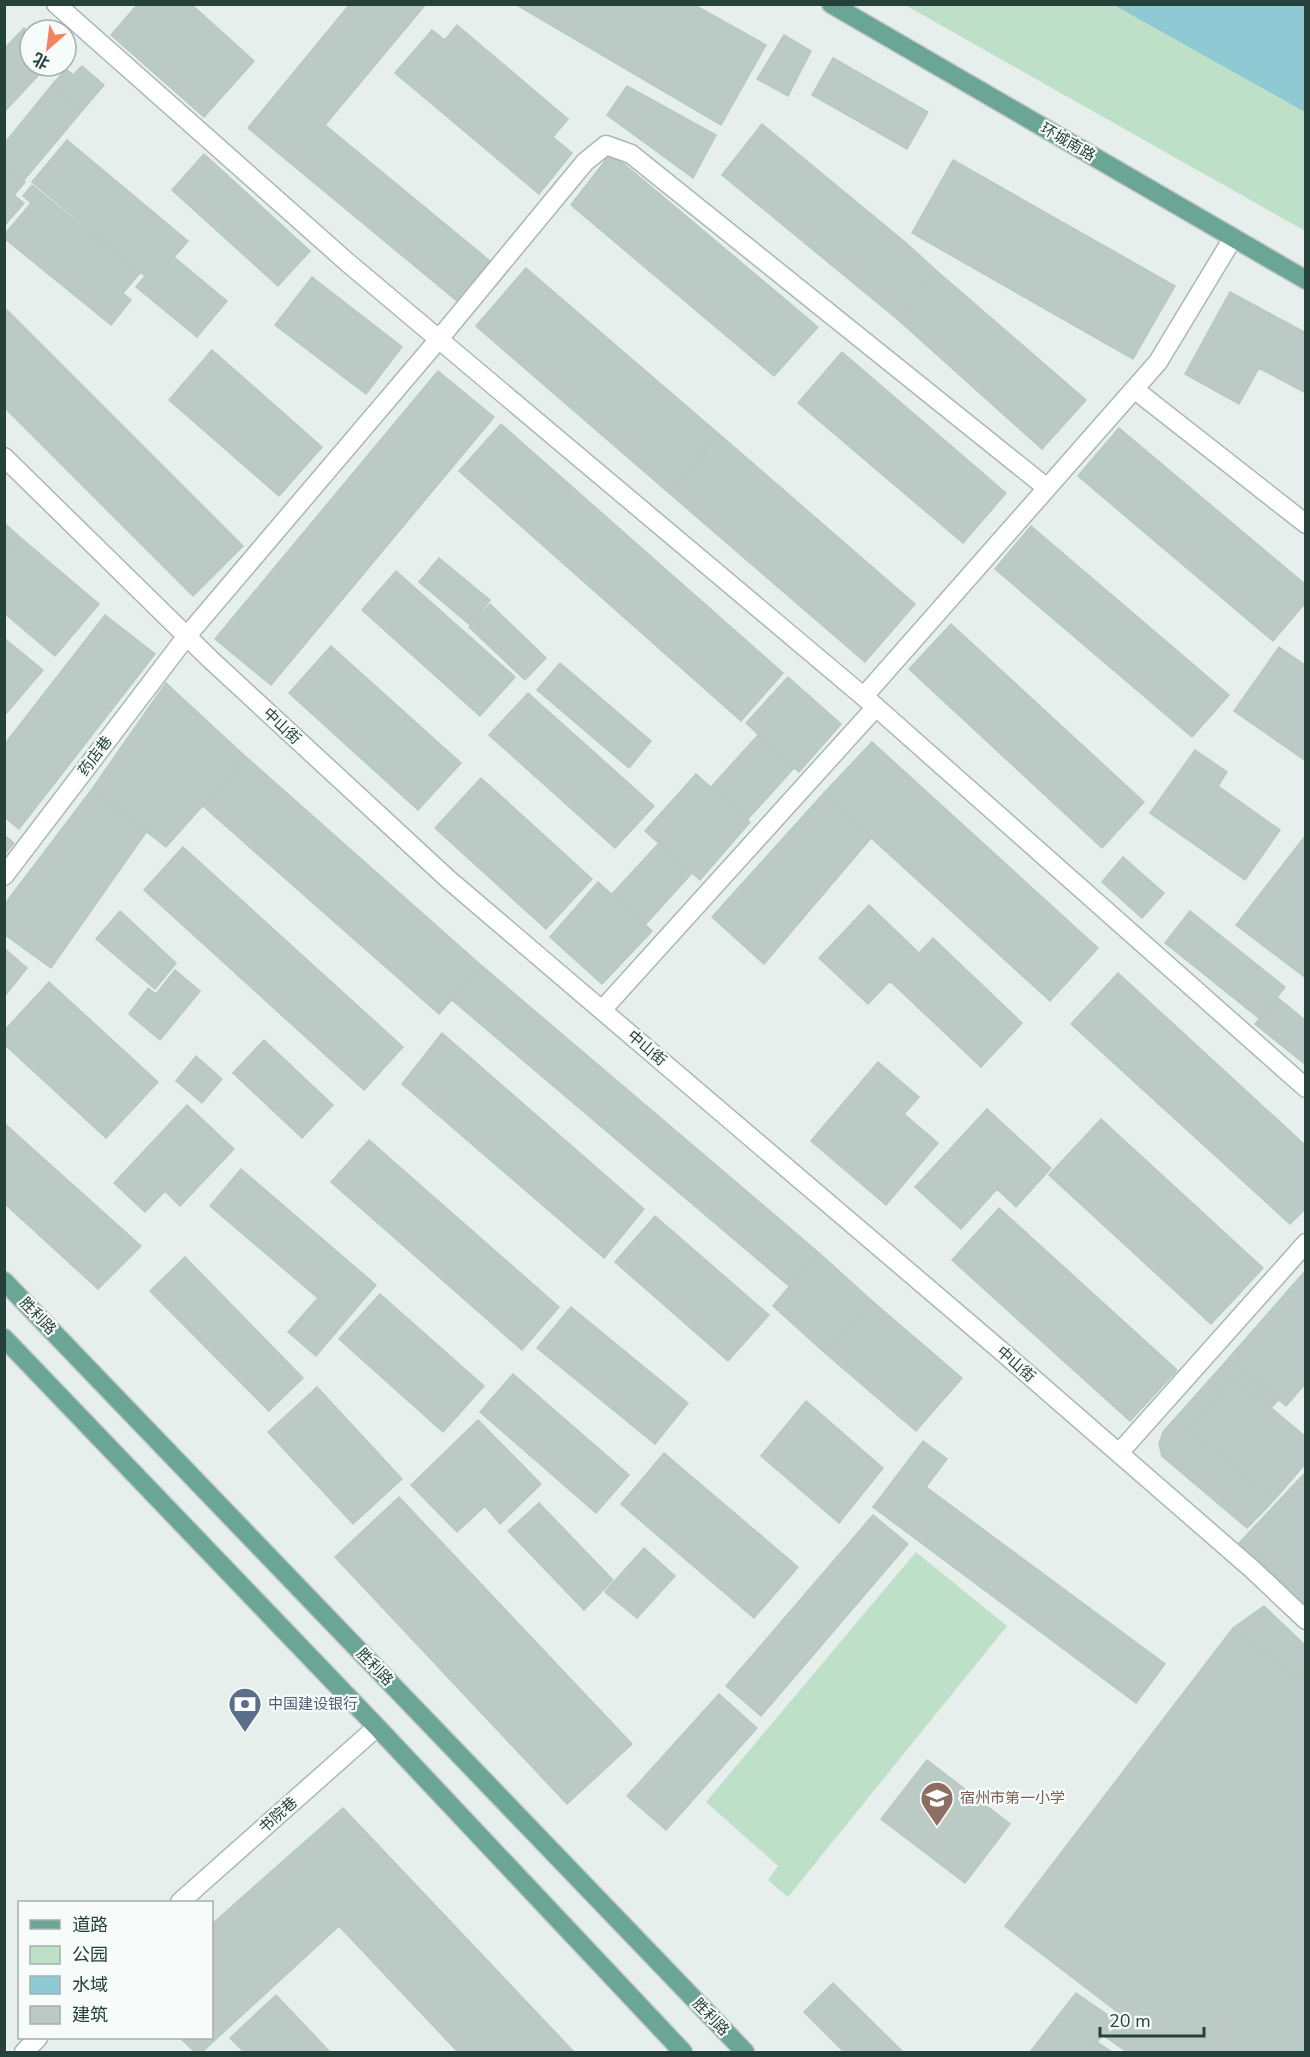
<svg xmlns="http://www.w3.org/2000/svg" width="1310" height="2057" font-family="'Nunito Sans','Noto Sans SC',sans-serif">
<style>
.green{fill:#bfe0c8}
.water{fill:#8ec9d4}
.building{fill:#bbcac4;stroke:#b8c9c2;stroke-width:1.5}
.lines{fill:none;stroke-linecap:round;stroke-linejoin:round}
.minor-casing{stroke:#a8b8b2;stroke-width:21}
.major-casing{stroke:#c2cac8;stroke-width:21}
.minor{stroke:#fff;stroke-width:18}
.major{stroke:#6aa596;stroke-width:18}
.labels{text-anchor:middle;stroke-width:4.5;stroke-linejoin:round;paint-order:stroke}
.street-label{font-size:15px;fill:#24423a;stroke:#f7fbf9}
.service-label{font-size:15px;fill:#4e5e75;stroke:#f7fbf9;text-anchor:start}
.education-label{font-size:15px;fill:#785e54;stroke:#f7fbf9;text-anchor:start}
</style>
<rect width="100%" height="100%" fill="#e6efeb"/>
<path class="green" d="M905 5H1147L1305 95V231Z
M916 1552 1007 1626 788 1897 768 1880 778 1866 706 1802Z"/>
<path class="water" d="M1114 5H1305V112Z"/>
<path class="building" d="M138 4H191L254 61 204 117 111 35Z
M350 4H426L325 125 490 261 457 301 248 128Z
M515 4H693L766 45 721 125Z
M457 25 568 119 553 137 572 153 539 194 395 73 432 30 445 40Z
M24 28 30 34V66H47L4 112V49Z
M784 35 811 51 788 96 757 79Z
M833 58 928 112 907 149 812 95Z
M82 66 104 85 81 112 51 86 66 69 73 75Z
M51 86 81 112 24 180 4 164V144Z
M627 86 716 135 693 178 607 115Z
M762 124 905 242 938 272 896 318 722 175Z
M67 140 188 241 174 257 227 301 197 337 136 287 145 276 32 182Z
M611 153 818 327 774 376 571 205Z
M204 154 310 251 278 286 172 190Z
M953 160 1175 286 1133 359 912 233Z
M4 164 25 182 14 195 24 203 4 226Z
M32 185 140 273 123 293 131 300 111 325 4 238V235L31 203 23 196Z
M526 268 719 434 669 493 476 326Z
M938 272 1086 400 1042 449 896 318Z
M312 277 402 347 366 394 275 325Z
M1230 292 1306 333V393L1259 368 1239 404 1185 374Z
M4 307 243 546 193 596 4 407Z
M212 350 322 447 279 496 169 400Z
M842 352 1006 493 963 543 798 403Z
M438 371 494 417 271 685 215 639Z
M501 424 783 673 741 721 459 471Z
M1119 428 1306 585V602L1273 641 1078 476Z
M719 434 915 604 865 662 669 493Z
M4 523 21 538 4 558Z
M1031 526 1229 695 1192 737 995 569Z
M21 538 99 604 55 656 4 613V558Z
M439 558 490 600 470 625 419 582Z
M396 571 515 677 480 716 362 610Z
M490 604 546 658 525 680 469 627Z
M105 615 155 654 19 829 4 817V745Z
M951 624 1144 802 1102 848 909 669Z
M4 638 43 670 4 716Z
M331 646 461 763 418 810 289 693Z
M1279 647 1306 666V761L1234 711Z
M560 663 651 741 629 768 537 690Z
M788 677 841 724 799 772 746 723Z
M166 683 246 757 166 847 92 789Z
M528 693 654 806 615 848 489 735Z
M758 735 795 767 747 820 711 787Z
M872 742 1098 948 1050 1001 823 794Z
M1195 750 1227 772 1218 786 1280 830 1245 880 1150 813Z
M246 757 482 966 439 1014 203 806Z
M696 774 750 822 700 880 645 831Z
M481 778 592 879 546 929 435 828Z
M92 789 147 831 51 968 4 934V905Z
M823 794 871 838 764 964 712 917Z
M4 835 14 843 4 855Z
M1306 835V978L1236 925Z
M659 843 692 873 645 925 612 894Z
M183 847 403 1047 364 1090 144 890Z
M1123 857 1164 893 1142 918 1102 882Z
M598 882 652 931 602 984 550 937Z
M869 905 919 953 933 938 1022 1023 981 1067 890 981 868 1004 819 958Z
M120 911 176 963 155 989 96 939Z
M1190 911 1285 987 1260 1019 1165 943Z
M4 948 27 968 4 997Z
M482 966 818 1252 789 1286 452 1000Z
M175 970 200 991 160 1040 129 1014 148 988 156 994Z
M1118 973 1306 1146V1208L1290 1224 1071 1024Z
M49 982 158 1082 106 1138 4 1044V1031Z
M1278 998 1306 1021V1065L1255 1024Z
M442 1033 644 1209 604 1258 402 1084Z
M264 1040 333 1105 302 1138 233 1073Z
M196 1056 222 1079 202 1103 176 1081Z
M878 1062 919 1097 904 1114 938 1143 886 1205 811 1141Z
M187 1105 234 1149 180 1206 165 1191 145 1212 114 1183Z
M987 1109 1051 1168 1016 1207 997 1189 961 1229 915 1187Z
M1101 1119 1263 1268 1211 1324 1049 1175Z
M4 1123 141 1246 98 1289 4 1203Z
M369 1140 559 1307 522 1350 331 1182Z
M241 1169 376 1285 316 1356 288 1332 318 1298 210 1206Z
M999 1208 1177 1370 1130 1421 952 1260Z
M655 1216 769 1315 728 1361 615 1262Z
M818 1252 871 1300 825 1353 773 1306Z
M185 1257 303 1378 269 1411 150 1291Z
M1306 1270V1383L1286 1406 1228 1359Z
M380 1294 484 1386 443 1432 339 1339Z
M871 1300 962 1378 916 1431 825 1353Z
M571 1307 688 1403 655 1444 537 1348Z
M1228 1359 1279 1399 1271 1408 1233 1376 1189 1429 1274 1500 1247 1528 1162 1456 1159 1444 1163 1432Z
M513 1374 629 1475 596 1513 480 1412Z
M1233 1376 1306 1437V1463L1274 1500 1189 1429Z
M317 1387 402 1479 353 1524 268 1432Z
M806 1401 883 1468 839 1523 761 1456Z
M478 1420 541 1484 500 1524 485 1506 457 1532 411 1485Z
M923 1441 947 1459 926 1487 1165 1664 1136 1703 873 1507Z
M664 1453 798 1567 754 1618 621 1504Z
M1306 1472V1606L1239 1543Z
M399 1497 632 1744 567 1804 335 1557Z
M539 1503 613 1580 584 1610 508 1531Z
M873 1515 908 1544 761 1716 726 1686Z
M644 1548 675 1576 637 1618 605 1592Z
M1264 1606 1306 1646V1683L1233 1628Z
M1233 1628 1306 1683V2052H1127L1103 2035 1120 2014 1005 1926Z
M719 1694 757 1728 666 1830 627 1796Z
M927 1760 1010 1824 965 1883 881 1819Z
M343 1808 574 2052H458L339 1926 202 2052H195L180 2038H212V1924Z
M833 1983 903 2052H844L804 2012Z
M1076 1993 1115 2020 1089 2052H1030Z
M276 1995 330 2052H244L230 2038Z
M1097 2042 1112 2052H1089Z"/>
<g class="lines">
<defs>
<path id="minor" d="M56 4 347 262 876 707 1306 1088
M1134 389 1306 524
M4 457 210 659 448 879 999 1349 1252 1569 1306 1620
M864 696 1158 362 1233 238
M4 876 186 637 439 339 585 162 606 145 631 154 1047 488
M602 1010 876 707
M1119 1453 1306 1243
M180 1902 377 1727
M24 2052 38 2038"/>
<path id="major" d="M831 4 1306 280
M4 1281 745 2052
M4 1338 377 1727 683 2052"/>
</defs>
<use href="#minor" class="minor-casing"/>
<use href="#major" class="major-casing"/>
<use href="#minor" class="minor"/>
<use href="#major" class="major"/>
</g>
<defs>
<symbol id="bank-pin" viewBox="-11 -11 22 30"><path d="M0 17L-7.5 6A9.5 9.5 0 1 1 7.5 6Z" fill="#5c6f8a" stroke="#f7fbf9"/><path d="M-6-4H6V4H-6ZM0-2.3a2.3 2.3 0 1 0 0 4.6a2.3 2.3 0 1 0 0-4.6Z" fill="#fff"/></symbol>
<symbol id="school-pin" viewBox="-11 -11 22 30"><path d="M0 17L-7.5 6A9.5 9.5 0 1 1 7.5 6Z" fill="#8d6e63" stroke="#f7fbf9"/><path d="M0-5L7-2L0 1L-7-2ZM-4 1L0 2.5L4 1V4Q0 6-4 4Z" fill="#fff"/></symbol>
</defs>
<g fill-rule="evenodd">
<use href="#bank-pin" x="226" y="1685" width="38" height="52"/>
<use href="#school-pin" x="918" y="1779" width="38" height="52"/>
</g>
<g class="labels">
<g class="street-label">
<text transform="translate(1068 142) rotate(30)" y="5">环城南路</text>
<text transform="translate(282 726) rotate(43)" y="5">中山街</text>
<text transform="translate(95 756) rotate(-53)" y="5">药店巷</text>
<text transform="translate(647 1048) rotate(40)" y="5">中山街</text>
<text transform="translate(38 1316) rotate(46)" y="5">胜利路</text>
<text transform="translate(1016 1364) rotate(41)" y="5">中山街</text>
<text transform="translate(375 1667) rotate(46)" y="5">胜利路</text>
<text transform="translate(278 1815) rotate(-42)" y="5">书院巷</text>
<text transform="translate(711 2017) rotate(46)" y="5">胜利路</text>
</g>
<g class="service-label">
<text x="268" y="1709">中国建设银行</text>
</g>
<g class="education-label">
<text x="960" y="1803">宿州市第一小学</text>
</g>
</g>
<rect width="1310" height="2057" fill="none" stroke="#24423a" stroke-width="12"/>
<rect x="18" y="1901" width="195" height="138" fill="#f7fbf9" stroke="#a3b1ad" stroke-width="1.5"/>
<rect x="30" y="1920" width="30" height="9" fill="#6aa596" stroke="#a3b1ad" stroke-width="1.5"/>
<text x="72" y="1931" font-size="18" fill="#24423a">道路</text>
<rect x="30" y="1946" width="30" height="18" fill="#bfe0c8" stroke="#a3b1ad" stroke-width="1.5"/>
<text x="72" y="1961" font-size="18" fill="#24423a">公园</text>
<rect x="30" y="1976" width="30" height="18" fill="#8ec9d4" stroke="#a3b1ad" stroke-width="1.5"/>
<text x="72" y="1991" font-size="18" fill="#24423a">水域</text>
<rect x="30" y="2006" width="30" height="18" fill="#bbcac4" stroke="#a3b1ad" stroke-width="1.5"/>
<text x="72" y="2021" font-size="18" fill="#24423a">建筑</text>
<g transform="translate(48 48) rotate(208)"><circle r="28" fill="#f7fbf9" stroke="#a3b1ad" stroke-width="1.5"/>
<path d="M0-4.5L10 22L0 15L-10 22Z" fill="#f4845f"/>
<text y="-9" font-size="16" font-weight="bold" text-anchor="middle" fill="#24423a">北</text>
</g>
<path d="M1100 2027v9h104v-9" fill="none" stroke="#24423a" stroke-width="3"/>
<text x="1109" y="2027" font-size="18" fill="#24423a" stroke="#f7fbf9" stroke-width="4.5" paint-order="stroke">20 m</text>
</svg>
